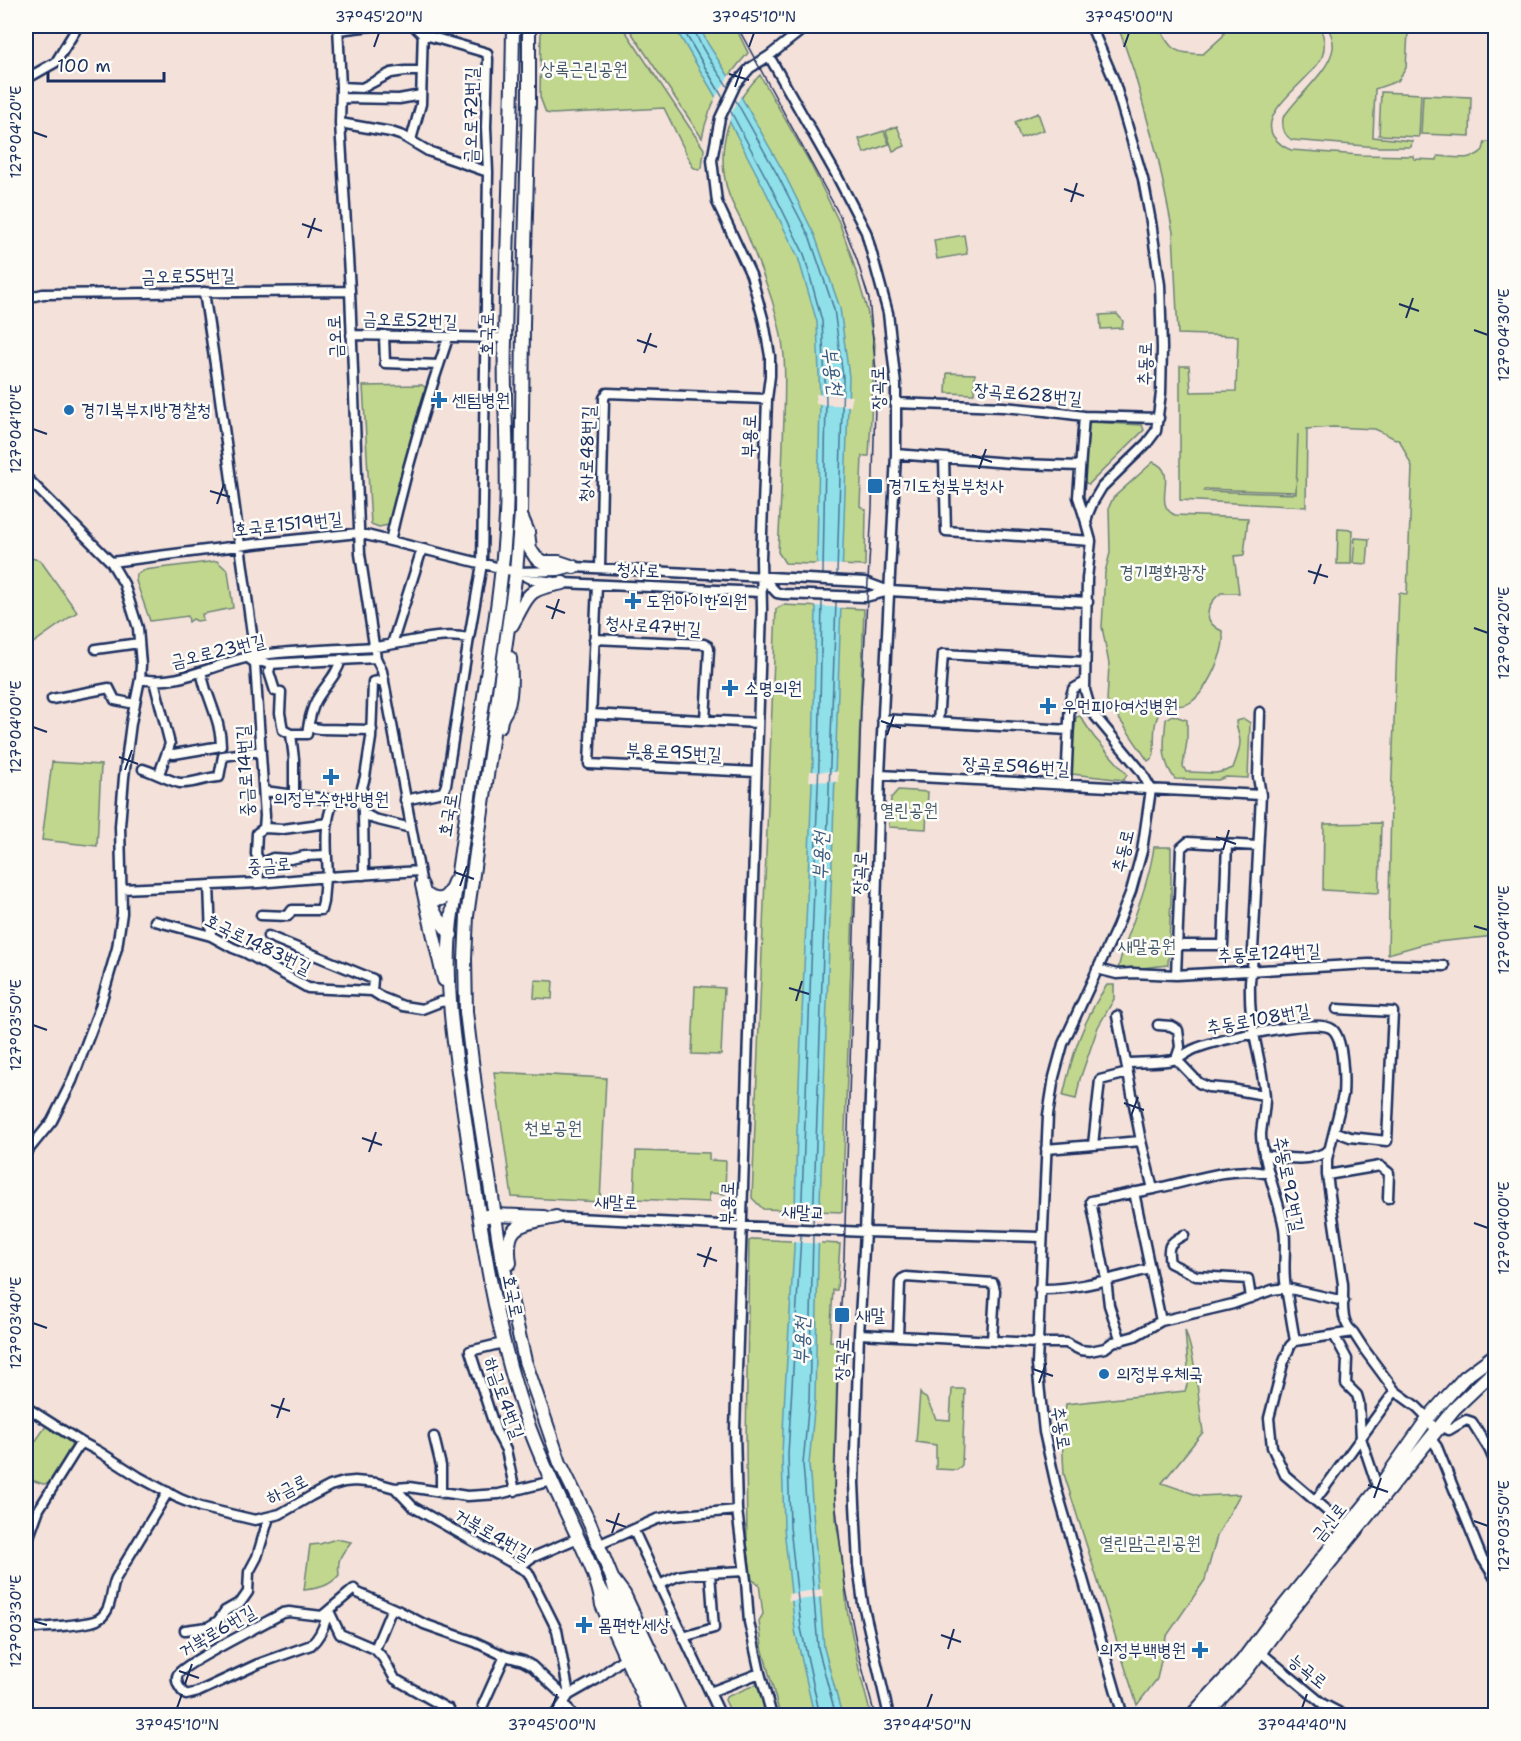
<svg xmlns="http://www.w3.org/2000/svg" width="1521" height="1741" font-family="'Shantell Sans','Poor Story',sans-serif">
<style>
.green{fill:#c1d78d;stroke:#6e8376;stroke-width:1.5;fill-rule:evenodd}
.water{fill:#8fe0e9;stroke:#6199b1;stroke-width:1.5}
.pier{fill:#f3e1da}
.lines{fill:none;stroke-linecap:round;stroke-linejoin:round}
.shore{stroke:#497696;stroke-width:1.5}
.street-casing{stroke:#1b2f5e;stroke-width:13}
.secondary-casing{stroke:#1b2f5e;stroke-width:16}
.primary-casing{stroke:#1b2f5e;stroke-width:16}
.street{stroke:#fdfcf7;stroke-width:8}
.secondary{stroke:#fdfcf7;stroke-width:12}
.primary{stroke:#fdfcf7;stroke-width:12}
.tram{stroke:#1b2f5e;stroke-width:1.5}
.ticks{fill:none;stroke:#1b2f5e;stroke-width:2}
.poi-dot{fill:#1f6fb2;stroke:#fdfcf7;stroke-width:2}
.labels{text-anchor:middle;stroke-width:5;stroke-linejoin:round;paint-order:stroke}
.park-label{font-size:18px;fill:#44596a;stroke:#fdfcf7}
.street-label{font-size:18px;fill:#1b2f5e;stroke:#fdfcf7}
.poi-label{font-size:18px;fill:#1b2f5e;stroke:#fdfcf7;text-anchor:start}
.water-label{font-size:20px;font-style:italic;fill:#385b81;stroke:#fdfcf7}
.neatline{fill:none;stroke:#1b2f5e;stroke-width:2}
.ticks-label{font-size:15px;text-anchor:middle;fill:#1b2f5e}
</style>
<rect width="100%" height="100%" fill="#f3e1da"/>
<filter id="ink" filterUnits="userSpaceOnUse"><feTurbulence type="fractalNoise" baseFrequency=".0167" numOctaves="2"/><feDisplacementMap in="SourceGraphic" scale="12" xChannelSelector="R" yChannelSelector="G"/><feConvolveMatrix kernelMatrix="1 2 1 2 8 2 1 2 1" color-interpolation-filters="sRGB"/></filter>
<g filter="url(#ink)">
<path class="green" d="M541 26H622L704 149 702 168 698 170 693 167 664 108 552 114 546 113 540 97Z
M627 26H735L748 53C724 80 709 103 702 138Z
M1118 26H1159C1171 52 1175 53 1203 54L1223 36 1226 26H1319C1324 35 1326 46 1322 57 1313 79 1258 110 1273 136 1278 143 1283 147 1291 150L1360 155 1413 156 1414 159 1437 160 1438 156C1453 157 1472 162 1483 150L1485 142H1495V936L1427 943 1388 954 1391 801 1399 593 1407 594 1412 467 1400 441 1375 429 1333 427 1307 429 1306 507 1180 500V366H1189L1191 392 1236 391 1238 336 1178 334 1173 232 1158 158 1134 72ZM1298 434 1296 494 1204 491V489L1296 492Z
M1327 26H1495V34L1411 30 1408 31 1406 68 1398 81 1375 89 1373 137 1412 141 1411 147H1378L1292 140C1283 135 1282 127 1283 118 1296 97 1330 71 1333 48 1334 40 1331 33 1327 26Z
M760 75 810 163 839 222 851 255 866 306 875 344 869 456H862L860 506 866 510 865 566 785 563 778 552C780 516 782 479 783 443 784 414 786 385 784 356 780 312 761 270 745 229 740 217 732 205 728 192 715 148 728 107 760 75Z
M1381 92 1421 94 1419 137 1379 135Z
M1423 95 1471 97 1470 136 1421 134Z
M1038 113 1044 130 1020 138 1015 122Z
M897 126 905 146 893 151 886 131Z
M884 131 889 144 864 153 859 139Z
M964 235 967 254 937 259 934 240Z
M1117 314 1123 321 1122 328 1101 329 1100 315Z
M947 373 975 374 974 394 946 393Z
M422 385 426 388 390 522 388 525 379 527 371 524 363 386Z
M1089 422 1142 425 1144 430 1089 484 1084 482 1085 426Z
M1153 462C1181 472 1150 504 1175 515L1248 518 1244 555 1234 556 1239 593H1221C1206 605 1201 621 1222 631 1228 648 1206 692 1191 702 1182 709 1169 702 1161 711 1152 721 1155 740 1154 753L1152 758 1148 761 1107 701 1109 664 1102 627 1105 572 1110 553 1109 507 1113 498Z
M1338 529 1352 530 1351 564H1337Z
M1355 538 1369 539 1367 564 1353 563Z
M26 557 40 560 77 612 26 648Z
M217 561 228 571 233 608 202 614 203 620 197 621 193 619 189 622 188 616 150 621 136 581 137 574 144 570Z
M783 605 864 609 842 1212 763 1209 752 1198 776 609Z
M1172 715 1187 720V741L1183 766 1186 772C1205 771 1215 777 1233 768 1236 760 1240 750 1240 742 1240 736 1236 728 1236 721L1244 719 1250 723 1248 778 1226 777 1218 780 1175 779C1160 759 1164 742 1166 719Z
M1080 716 1094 737 1127 774 1124 780 1072 774 1070 769 1076 717Z
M52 762 101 765 97 846 42 840Z
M898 790 928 792 926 829 889 827 891 798Z
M1381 823 1379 893 1323 890 1324 824Z
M1154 847H1171V899L1168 965 1123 970 1118 969C1121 954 1127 940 1132 925 1141 899 1150 874 1154 847Z
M535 980 553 981 552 999 534 998Z
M1107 985H1114V999L1098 1027 1080 1079 1076 1099 1063 1096C1072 1055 1083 1020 1107 985Z
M695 986 724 988 721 1055 692 1054Z
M494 1072 606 1078 600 1202 512 1197Z
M636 1151 709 1153V1160L726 1161 725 1194 709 1193V1202L634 1199Z
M754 1239 840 1244 837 1290H833L830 1341 838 1342 834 1475 836 1521 842 1555 847 1610 860 1674 871 1715H780L762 1647 759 1621 763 1614 759 1584 752 1580 747 1544 746 1446 749 1241Z
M1185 1330C1197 1363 1198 1398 1203 1432L1162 1483 1200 1496 1240 1494 1217 1536 1205 1580 1166 1637 1157 1679 1137 1705 1064 1474 1062 1437 1066 1404 1185 1391 1189 1379Z
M952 1389H965L962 1465 957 1470 936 1469V1445L916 1442 920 1393 922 1396 926 1398 936 1419 950 1420Z
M46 1426 72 1444 51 1483 43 1484 26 1478V1443L33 1445Z
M336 1539 351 1542C341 1555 337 1558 339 1575 329 1587 318 1588 304 1590L310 1545 320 1544Z
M757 1684 761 1686 770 1715H732L725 1700 726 1697Z"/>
<path class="water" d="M674 26H699L708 44 735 86 783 171 815 236 840 308 849 377 818 1259 815 1400 809 1464 824 1648 842 1715H815L813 1710 795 1630 784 1528 782 1454 785 1390 794 1249 797 1130 813 761 820 400 817 322 798 257 764 188 724 111Z"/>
<path class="pier" d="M730 74 742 94 733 110 728 125 714 100Z
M816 394 852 396 851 406 816 404Z
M814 564 847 565 845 608 813 606Z
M810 771 838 772V782L809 781Z
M792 1210 823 1211 821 1244 791 1242Z
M822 1589 823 1597 789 1601 788 1594Z"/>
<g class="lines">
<path class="shore" d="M681 26 723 98
M694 26C697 45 718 71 728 87
M735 99 777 174 810 238 834 309 843 377 837 575
M730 110 770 185 804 254 822 321 826 400 823 574
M801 1223 819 761 822 601
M813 1224 836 602
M801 1235 788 1454 790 1527 801 1628 820 1716
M813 1235 809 1400 803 1464 818 1648 836 1716"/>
<defs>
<path id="street" d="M338 26 341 87 340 123 350 291 360 554 376 658 382 671 422 885
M1091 26 1114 80 1143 179 1151 222 1160 285 1162 348 1161 393 1156 431 1147 443 1102 487 1093 502 1088 514 1086 523 1091 541 1087 579 1085 690 1091 711 1141 771 1151 789 1142 851 1131 891 1117 927 1063 1044 1054 1077 1048 1115 1037 1364 1044 1432 1057 1490 1123 1716
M338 30 371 26
M769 56 837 176 866 232 888 313 896 385V454L880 775 872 1044 865 1232 859 1334 854 1483 858 1565 863 1604 889 1716
M26 79 56 62 78 26
M341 87 362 88 391 73 405 71H421
M341 98 399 99 421 95
M340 123 391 132 403 136 428 151 488 172 486 127 488 59 487 53 422 34 414 26
M411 140 421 104 423 26
M204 292 219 391 255 656 259 661 269 664 376 658
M26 298 43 294 350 291
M351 335 505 338
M384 335 385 363 439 365
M895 403 1003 407 1045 411 1084 416 1159 418
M1084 416 1078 497 1086 522
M896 454 1021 464 1080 466
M944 458 946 531 1091 541
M26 477 111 562 124 584 138 628 141 665 140 679 131 723 124 777 120 826 122 913 117 948 99 1010 72 1081 52 1121 26 1153
M390 541C406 472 425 404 448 338
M111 562 254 544 358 533 516 572 559 571 574 567 865 582 889 591
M600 568 604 398 607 393 767 399
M517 572 531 579 563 583 761 592
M761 576 777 593 783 594 865 597 889 591 1088 602
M597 585 589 764 756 772
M594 639 704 644 708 646 709 649 705 720
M392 644 422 549
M96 649 139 643
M248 658 255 663 265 816 264 828 257 833 256 854 260 863 258 883
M271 664 269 672 275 691 281 692 280 713 283 730 291 734 294 759V795
M140 679C180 687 216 662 255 656 294 650 335 650 374 647 406 644 436 632 469 638
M154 681 170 744 159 774
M52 699 109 688 115 700 135 704
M591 714 758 723
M882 719 1068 730
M938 722 943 654 1085 662
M308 727 320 729 372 730
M291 734H307C309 722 310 712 316 701 324 686 337 676 341 659
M168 753 174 754 221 746C221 727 214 712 208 694L206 690 201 672
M143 769C153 772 172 782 180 783 194 784 207 777 219 777L223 756 261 751
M880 775 1261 795
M1066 785 1070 699 1073 689 1085 682
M264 791 333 800 360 795
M405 800 443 792 446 785 469 638 482 564 488 172
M363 813 374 819 411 828
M264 828 283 829 328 823
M260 864 273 858 290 859 305 856 327 855
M364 875 363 811 360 795 365 777 371 738 373 682 384 680
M328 877C327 852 323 823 334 800
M209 885 211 936
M122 889 258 883 328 877 419 871
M261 915 288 916 292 910H321L323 902 325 877
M155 921 211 936 233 948 246 953 308 988 372 991 383 998 403 1006 422 1009 440 1002 450 1001
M268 936 373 979 372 991
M1177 945H1223L1227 844
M1097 969 1117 974 1132 973 1176 975 1369 964 1444 966
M1176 975 1181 848 1188 842 1257 846
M1117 1016 1126 1063
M1158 1025 1171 1026 1178 1030 1180 1047 1176 1059 1199 1083 1208 1087 1231 1089 1264 1095
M1334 1131 1350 1137 1387 1141 1393 1012 1337 1009
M1141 1141 1153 1189C1190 1182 1228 1166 1265 1173L1268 1170
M1093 1145 1100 1080 1128 1073
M1046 1149 1141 1141 1126 1063C1139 1062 1165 1063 1177 1059 1184 1056 1190 1050 1197 1048 1217 1040 1317 1017 1332 1029 1344 1038 1344 1081 1343 1095L1327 1159V1175L1343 1284C1344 1300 1339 1321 1353 1332
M1264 1155C1285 1158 1311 1163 1329 1150
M1327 1175 1380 1166 1389 1173 1388 1198
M1134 1192 1161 1321
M556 1217 865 1232 1041 1237
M1184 1235C1168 1243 1167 1247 1170 1263L1196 1276 1248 1279 1251 1298
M1039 1289C1077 1290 1113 1278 1149 1269
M859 1334 1037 1343H1066L1080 1350 1090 1351 1105 1348 1113 1342 1135 1336 1161 1321 1233 1304 1272 1290 1286 1288C1282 1268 1287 1248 1284 1228 1280 1204 1270 1182 1265 1157 1263 1150 1261 1141 1261 1134 1262 1122 1265 1110 1265 1098 1263 1064 1250 1032 1250 997 1250 988 1249 979 1252 970L1261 795 1258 777 1260 712
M1334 1335 1347 1359 1346 1384 1357 1395 1359 1402 1361 1438 1378 1489
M898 1336 900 1283 902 1279 906 1277 993 1283 995 1290 992 1340
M1121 1341 1109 1305 1106 1279 1091 1201 1153 1189
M1295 1341 1286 1288 1344 1301
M503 1343 470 1351 496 1431 506 1450 515 1491
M26 1407 81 1442 98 1451 139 1477 180 1499 200 1507 255 1520 280 1514 311 1496 330 1486 344 1482 355 1481 377 1483 395 1488 409 1487 467 1496 499 1494 552 1481
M1440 1427 1449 1430 1466 1420 1472 1422 1489 1449 1496 1465
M434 1437 441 1466V1493
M1431 1439 1437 1447 1481 1556 1496 1580
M395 1488 413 1507 528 1572 557 1630 569 1695
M1315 1501 1395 1391
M1347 1528 1285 1475 1272 1447 1269 1418 1283 1364 1290 1346 1295 1341 1353 1332 1364 1349 1395 1391 1417 1407 1428 1418 1436 1432
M634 1531 721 1716
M26 1545 39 1509 81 1442
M598 1545 657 1519 671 1516 737 1510
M520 1567 531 1558 578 1538
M659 1585 678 1576 690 1574 744 1571
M329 1611 340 1634 375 1649 383 1658 395 1679 446 1708 449 1709 447 1716
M322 1616 289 1612 283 1613C267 1622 183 1664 178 1674 174 1681 181 1691 186 1695L198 1692 258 1664 311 1645C319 1638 323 1629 326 1619L322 1616 354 1589 358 1593 399 1611 424 1624 475 1642 505 1656 523 1661 532 1666 566 1698
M26 1629C42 1627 84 1626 97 1620 101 1618 105 1614 107 1610 112 1601 111 1589 116 1578L168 1492
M185 1630 208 1627 218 1621 225 1611 241 1602 248 1592 249 1572 257 1557 269 1517
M683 1637 714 1628 710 1573
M375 1649 392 1608
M1258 1650 1323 1704 1346 1716
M710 1692 760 1673
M564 1703 573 1716
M483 1705 505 1656
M553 1716 559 1710 569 1695 597 1679 620 1661 626 1660
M772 1716 760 1673 749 1622 746 1581 737 1510 735 1431 762 609 761 559 767 399 770 376V356L764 322 751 275 717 202 712 160 720 118 736 84 750 68 769 56 807 26"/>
<path id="secondary" d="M480 1217 494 1215 544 1217
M612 1579 617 1597 671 1716
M600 1588 608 1602 660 1716"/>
<path id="primary" d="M513 26C512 130 507 234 505 339 503 398 509 457 506 516 503 581 491 646 482 710 471 780 461 851 451 921 443 992 457 1063 467 1133 481 1230 494 1328 527 1421 540 1458 557 1493 574 1529 585 1553 598 1578 602 1605L652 1716
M529 26V101L523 324 521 513 516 572 467 916 465 959 466 1012 476 1094 501 1255 525 1361 560 1463 590 1524 612 1578 624 1594 681 1716
M522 518 528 532 530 549 536 558 543 562H559L574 567
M512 625C530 594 524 590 563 583
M500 726C501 715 503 717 507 708 512 696 511 671 510 658
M422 885 444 980
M425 894C441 905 448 898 454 882
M430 903 436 915 451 935
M510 1263C504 1221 522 1225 556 1217
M1191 1716 1242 1661 1271 1622 1378 1489 1428 1418 1444 1400 1465 1377 1496 1354
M1205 1716 1249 1667 1289 1613 1454 1409 1496 1369"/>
</defs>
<use href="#street" class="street-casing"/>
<use href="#secondary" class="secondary-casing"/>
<use href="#primary" class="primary-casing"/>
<use href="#street" class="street"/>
<use href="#secondary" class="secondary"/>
<use href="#primary" class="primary"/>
<path class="tram" d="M737 26 840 216 857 260 869 299 876 371 872 508 861 710 844 1258 839 1335 834 1492 845 1584 858 1652 875 1716"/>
</g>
</g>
<path class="ticks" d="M374 47 379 33M749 47 754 33M1124 47 1129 33M729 74 749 80M735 87 742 67M33 132 47 137M1064 189 1084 196M1071 202 1077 183M302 224 322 231M308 238 315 218M1399 304 1419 311M1406 318 1413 298M1474 330 1488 335M637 340 657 347M644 353 651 333M33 429 47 434M972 455 992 462M979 469 986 449M210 491 230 497M217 504 224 484M1308 571 1328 577M1314 584 1321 564M546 606 565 613M552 619 559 599M1474 628 1488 633M881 721 901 728M33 727 47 732M887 735 894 715M119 757 138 764M125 770 132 750M1216 837 1236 844M1223 850 1229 830M454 872 474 879M460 886 467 866M1474 926 1488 930M789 988 809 994M796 1001 802 981M33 1025 47 1030M1124 1103 1144 1110M1131 1116 1138 1097M362 1138 382 1145M369 1152 376 1132M1474 1223 1488 1228M697 1254 717 1261M704 1267 711 1247M33 1323 47 1328M1033 1369 1053 1376M1039 1383 1046 1363M271 1405 290 1411M277 1418 284 1398M1368 1485 1388 1492M1374 1498 1381 1478M606 1520 626 1527M1474 1521 1488 1526M612 1533 619 1513M33 1621 47 1625M941 1635 961 1642M948 1649 954 1629M179 1671 199 1678M185 1684 192 1664M177 1708 182 1694M552 1708 557 1694M927 1708 932 1694M1302 1708 1307 1694"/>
<g class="poi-dot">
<path d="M436 391h6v6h6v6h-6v6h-6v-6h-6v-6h6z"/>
<circle cx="69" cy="410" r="6"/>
<rect x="867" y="478" width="16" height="16" rx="3"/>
<path d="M630 592h6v6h6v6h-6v6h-6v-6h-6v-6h6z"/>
<path d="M727 679h6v6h6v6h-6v6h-6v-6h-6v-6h6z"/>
<path d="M1045 697h6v6h6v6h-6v6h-6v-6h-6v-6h6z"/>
<path d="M328 768h6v6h6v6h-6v6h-6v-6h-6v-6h6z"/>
<rect x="834" y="1307" width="16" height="16" rx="3"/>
<circle cx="1104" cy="1374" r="6"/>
<path d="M581 1616h6v6h6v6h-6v6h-6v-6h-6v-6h6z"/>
<path d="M1197 1641h6v6h6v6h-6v6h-6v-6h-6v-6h6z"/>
</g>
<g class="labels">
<g class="park-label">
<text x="584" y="75">상록근린공원</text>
<text x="1163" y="578">경기평화광장</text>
<text x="909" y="816">열린공원</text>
<text x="1147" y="952">새말공원</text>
<text x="553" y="1134">천보공원</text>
<text x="1150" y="1549">열린맘근린공원</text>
</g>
<g class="street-label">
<text transform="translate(471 115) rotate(-89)" y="6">금오로72번길</text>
<text transform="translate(188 276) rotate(-1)" y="6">금오로55번길</text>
<text transform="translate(410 320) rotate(2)" y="6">금오로52번길</text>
<text transform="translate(487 334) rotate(-89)" y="6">호국로</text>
<text transform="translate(335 337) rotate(-93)" y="6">금오로</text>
<text transform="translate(1145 364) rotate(-89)" y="6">추동로</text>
<text transform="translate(878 388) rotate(-91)" y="6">장곡로</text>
<text transform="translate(1028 394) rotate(5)" y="6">장곡로628번길</text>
<text transform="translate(749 436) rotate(-88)" y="6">부용로</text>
<text transform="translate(587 454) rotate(-88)" y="6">청사로48번길</text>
<text transform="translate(288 524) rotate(-6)" y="6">호국로1519번길</text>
<text transform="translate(638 570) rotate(3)" y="6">청사로</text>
<text transform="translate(653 626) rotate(4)" y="6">청사로47번길</text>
<text transform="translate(218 651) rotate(-13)" y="6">금오로23번길</text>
<text transform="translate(674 752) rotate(3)" y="6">부용로95번길</text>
<text transform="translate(1016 766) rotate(3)" y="6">장곡로596번길</text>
<text transform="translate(245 771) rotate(-93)" y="6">중금로14번길</text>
<text transform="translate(448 815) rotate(-81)" y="6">호국로</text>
<text transform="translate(1123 851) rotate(-77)" y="6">추동로</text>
<text transform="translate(269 865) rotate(-4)" y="6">중금로</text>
<text transform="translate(860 873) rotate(-88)" y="6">장곡로</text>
<text transform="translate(258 944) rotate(26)" y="6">호국로1483번길</text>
<text transform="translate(1269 953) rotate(-3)" y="6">추동로124번길</text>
<text transform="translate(1258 1019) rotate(-10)" y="6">추동로108번길</text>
<text transform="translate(1289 1184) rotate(79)" y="6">추동로92번길</text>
<text transform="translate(616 1202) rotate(2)" y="6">새말로</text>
<text transform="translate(727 1203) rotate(-88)" y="6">부용로</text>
<text transform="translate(803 1212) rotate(3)" y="6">새말교</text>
<text transform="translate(513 1296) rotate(79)" y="6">호국로</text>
<text transform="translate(842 1359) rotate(-88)" y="6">장곡로</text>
<text transform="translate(504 1398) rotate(70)" y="6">하금로4번길</text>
<text transform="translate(1061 1428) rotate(81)" y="6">추동로</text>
<text transform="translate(287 1489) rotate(-27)" y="6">하금로</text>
<text transform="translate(1329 1522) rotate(-51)" y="6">금신로</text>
<text transform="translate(493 1534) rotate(30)" y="6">거북로4번길</text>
<text transform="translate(217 1631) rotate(-30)" y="6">거북로6번길</text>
<text transform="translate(1308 1671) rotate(39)" y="6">능곡로</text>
</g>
<g class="poi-label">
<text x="452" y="406">센텀병원</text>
<text x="81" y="416">경기북부지방경찰청</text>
<text x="888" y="492">경기도청북부청사</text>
<text x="646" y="607">도원아이한의원</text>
<text x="744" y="694">소명의원</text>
<text x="1062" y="712">우먼피아여성병원</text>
<text x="331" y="805" text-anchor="middle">의정부수한방병원</text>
<text x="856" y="1321">새말</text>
<text x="1116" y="1380">의정부우체국</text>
<text x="598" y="1631">몸편한세상</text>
<text x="1186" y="1656" text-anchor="end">의정부백병원</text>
</g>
<g class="water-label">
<text transform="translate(833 371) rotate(82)" y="7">부용천</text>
<text transform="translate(820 856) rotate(-88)" y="7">부용천</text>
<text transform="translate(801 1341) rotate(-88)" y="7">부용천</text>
</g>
</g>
<rect width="1521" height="1741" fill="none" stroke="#fdfcf7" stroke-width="66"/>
<path d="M48 72v9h116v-9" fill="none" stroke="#1b2f5e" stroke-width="3"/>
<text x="57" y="72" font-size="18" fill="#1b2f5e" stroke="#fdfcf7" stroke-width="4.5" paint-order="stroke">100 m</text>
<rect x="33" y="33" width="1455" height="1675" class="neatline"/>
<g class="ticks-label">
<text x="379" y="22">37°45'20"N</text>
<text x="754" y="22">37°45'10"N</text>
<text x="1129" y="22">37°45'00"N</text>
<text transform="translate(16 132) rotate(-90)" y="5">127°04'20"E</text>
<text transform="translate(1504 335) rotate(-90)" y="5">127°04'30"E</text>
<text transform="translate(16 429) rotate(-90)" y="5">127°04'10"E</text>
<text transform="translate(1504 633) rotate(-90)" y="5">127°04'20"E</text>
<text transform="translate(16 727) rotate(-90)" y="5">127°04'00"E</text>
<text transform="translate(1504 930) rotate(-90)" y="5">127°04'10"E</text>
<text transform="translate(16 1025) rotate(-90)" y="5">127°03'50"E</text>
<text transform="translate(1504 1228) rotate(-90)" y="5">127°04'00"E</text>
<text transform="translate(16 1323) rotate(-90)" y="5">127°03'40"E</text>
<text transform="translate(1504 1526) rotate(-90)" y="5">127°03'50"E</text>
<text transform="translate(16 1621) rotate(-90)" y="5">127°03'30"E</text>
<text x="177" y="1730">37°45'10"N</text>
<text x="552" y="1730">37°45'00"N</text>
<text x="927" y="1730">37°44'50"N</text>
<text x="1302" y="1730">37°44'40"N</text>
</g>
</svg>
